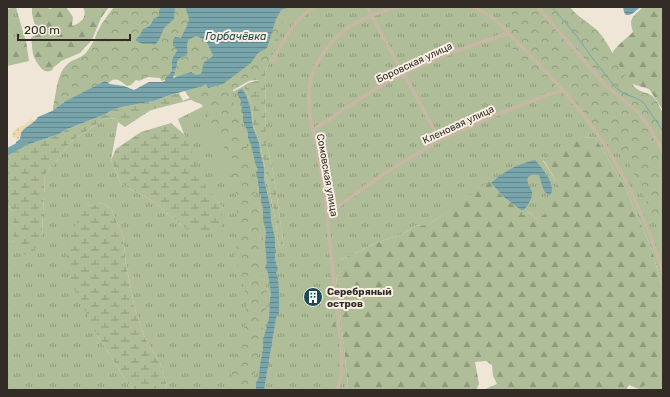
<svg xmlns="http://www.w3.org/2000/svg" width="670" height="397" font-family="Rubik,sans-serif">
<style>
.grass{fill:url(#grass-tufts)}
.forest{fill:url(#forest-firs)}
.wetland{fill:url(#wetland-marsh)}
.sand{fill:url(#sand-dots)}
.park{fill:url(#park-crowns)}
.pitch{fill:#afbe99}
.water{fill:url(#water-rules)}
.lines{fill:none;stroke-linecap:round;stroke-linejoin:round}
.stream{stroke:#78a5ab;stroke-width:1}
.river{stroke:#78a5ab;stroke-width:7}
.minor{stroke:#c7b7a4;stroke-width:3.5}
.labels{text-anchor:middle;stroke-width:4;stroke-linejoin:round;paint-order:stroke}
.street-label{font-size:10px;fill:#332b26;stroke:#f8f0e3}
.poi-label{font-size:10px;font-weight:bold;fill:#332b26;stroke:#f8f0e3;text-anchor:start}
.water-label{font-size:11px;font-style:italic;fill:#1d4b52;stroke:#f8f0e3}
</style>
<defs>
<pattern id="grass-tufts" width="24" height="20" patternUnits="userSpaceOnUse"><rect width="24" height="20" fill="#afbe99"/><path d="M3 7l-1-3M5 7V3M7 7l1-3M15 17l-1-3M17 17v-4M19 17l1-3" fill="none" stroke="#8f9b7d"/></pattern>
<pattern id="forest-firs" width="22" height="20" patternUnits="userSpaceOnUse"><rect width="22" height="20" fill="#afbe99"/><path d="M5 1l3.5 6h-7zM16 11l3.5 6h-7z" fill="#8f9b7d"/></pattern>
<pattern id="wetland-marsh" width="20" height="14" patternUnits="userSpaceOnUse"><rect width="20" height="14" fill="#afbe99"/><path d="M1 5h8M5 5V1M11 12h8M15 12V8" fill="none" stroke="#8f9b7d"/></pattern>
<pattern id="sand-dots" width="8" height="8" patternUnits="userSpaceOnUse"><rect width="8" height="8" fill="#ebdaaf"/><path d="M2 2h.1M6 6h.1" fill="none" stroke="#cabb96" stroke-width="1.8" stroke-linecap="round"/></pattern>
<pattern id="park-crowns" width="20" height="18" patternUnits="userSpaceOnUse"><rect width="20" height="18" fill="#afbe99"/><path d="M2 6a3 3 0 1 1 6 0M12 15a3 3 0 1 1 6 0" fill="none" stroke="#8f9b7d"/></pattern>
<pattern id="water-rules" width="6" height="5" patternUnits="userSpaceOnUse"><rect width="6" height="5" fill="#78a5ab"/><path d="M0 2.5h6" fill="none" stroke="#63878b"/></pattern>
</defs>
<rect width="100%" height="100%" fill="#f0e6d8"/>
<path class="grass" d="M16 7 23 32 26 41 7 34V9Z
M290 7H545L663 148V290L652 250 625 187 595 137 581 138 543 161C551 172 561 186 558 200H549L547 213 536 219 530 212 522 215V211C519 207 515 206 511 203 502 197 496 190 491 181L428 225 414 226 403 234 376 243 340 260V275L336 276 348 385 346 390H164L167 386 160 363 145 338 135 309 126 264 123 235 111 209 102 203 87 206 97 335 117 366 128 384 134 390H7V205L13 211V242L42 235 45 175 72 141 104 119 109 118 116 119 118 122 111 160 121 184 153 201 187 230 223 208 206 188 178 119 244 86 252 104 253 125 260 143 276 223 278 240 280 247H284L273 171 266 142 265 72 274 53 276 19Z"/>
<path class="forest" d="M32 7H48L49 9 57 7H66L73 17 72 26C81 23 88 17 83 7H109L101 18 92 40 80 53 61 61C59 64 57 64 54 67 52 69 53 70 50 71 42 74 35 60 33 54 32 49 32 43 31 38L37 33 32 14Z
M643 7H663V110L649 89 615 79C614 74 611 60 611 56 613 48 627 38 633 32 628 18 633 17 643 7Z
M7 34 26 41 29 61 7 66Z
M595 137 625 187 652 250 663 290V389L641 390 629 385 626 390H483L497 384 493 376 492 365 486 361 475 362 479 384 476 390H346L348 385 336 276 340 275V260L376 243 403 234 414 226 428 225 491 180C496 190 502 197 511 203 515 206 519 207 522 211V215L530 212 536 219 547 213C546 207 544 205 549 200H557C560 190 555 178 549 169 547 165 544 163 543 158L581 138Z
M328 317 333 319 335 320 336 327 333 329 328 324 326 325 324 323V319Z"/>
<path class="wetland" d="M276 19 281 32 274 53 265 72 266 142 273 171 284 247H280L278 240 276 223 260 143 253 125 252 104 244 86 248 83 260 80 240 81Z
M179 93 183 101 192 97H202L151 110 125 127 118 122 116 119 109 118 104 119 72 141 45 175 42 235 33 253 25 255 13 241V211L7 205V154L24 146 59 134 65 130 101 116 117 108 154 101 167 96Z
M171 123 185 135 206 187 223 208 221 229 205 235 187 230 153 201 121 184 111 160 116 149 141 132Z
M102 203 111 209 123 235 126 264 135 309 145 338 160 363 167 386 164 390H134L128 384 117 366 97 335 69 278 67 248 72 231 87 206Z"/>
<path class="sand" d="M31 119 35 121C30 124 23 129 21 134 20 136 19 139 18 140L16 138 12 137 13 131 17 128 23 126Z"/>
<path class="park" d="M114 7H296L294 9 285 12 283 21 273 46 270 58 256 77 233 90V97L234 106 242 123V131L245 136 248 154 256 184 254 198 260 211 263 237 261 270 268 297 264 324 259 342 256 367 251 390H229L233 366 239 344 244 329 246 322V304L245 292 235 256 239 229 237 217V199L234 183 216 146 210 129 208 113 201 104 193 101 189 97 183 88 179 78 175 76 162 81 160 78 148 77 139 81 136 80 131 85 127 86C118 79 115 76 106 85L54 112 53 107C57 92 56 72 70 62 77 58 84 57 88 50 93 44 95 37 98 31 102 22 108 15 114 7Z
M503 7H570C579 19 593 24 602 36 613 51 620 71 633 85 640 93 644 91 651 95 657 99 660 108 663 113V238L627 159 573 113 545 78 527 66 519 59 510 45 509 35 510 22 512 15 507 12Z
M663 378V390H634H637L647 384Z"/>
<path class="pitch" d="M202 133H224V153H202Z
M234 158V172H210V159Z"/>
<path class="water" d="M161 7H175L174 19 164 28 159 40 155 45 152 44H143L136 41V39L140 35 143 29C149 27 152 25 153 19L159 16V11Z
M186 7H290L281 10 276 19 267 48 258 53 251 63 223 84 208 88 206 84 202 86V87H199L167 96 154 101 117 108 101 116 65 130 59 134 24 146 18 149 16 142 20 139 21 133 24 129 35 121 38 117 52 111 66 101 105 81 110 84 124 86 134 90 149 82H162L165 81V79L172 71 175 72 173 78 191 72 196 75 201 74 204 62 212 57 213 55C206 43 210 41 196 36L188 40C186 46 188 50 187 55 174 60 179 60 175 71L172 70C172 59 171 60 177 51L176 48 173 46V40L175 37 181 38C185 28 193 21 186 11Z
M623 7H641C635 10 633 16 626 15L624 12Z
M242 89 246 95 250 107 253 128 259 143 260 153 262 159 264 169V180L270 206 271 221 275 239V248L276 251 275 254V260L278 269 276 273 278 278 279 293V313L276 318 264 390H256V383L259 377 260 365 263 349V338L264 337 269 318 270 304V299L271 295 268 273 265 267 267 265 265 244 266 231 263 220V208L261 202V195L259 194V187L258 185V180L256 172 258 169 256 166 251 145 248 138V133L243 121V114L241 111 242 107V106L240 105 241 101 237 94 239 90Z
M535 160C541 167 556 184 551 194L549 195 544 191 539 175C535 174 532 174 528 177 526 183 530 186 532 192 533 198 527 206 524 210H521L505 198 491 183C504 171 518 164 535 160Z"/>
<g class="lines">
<path class="stream" d="M552 7 575 34 591 56 615 87 623 93 636 98 643 102 663 131"/>
<path class="river" d="M7 152 20 145 24 142"/>
<path class="minor" d="M367 7 403 74 411 87 440 140
M473 7 492 17 503 27C509 34 515 40 522 47 539 65 557 83 574 103 614 150 646 215 663 274
M538 7 606 86 638 112 649 127 663 151
M273 61C279 48 287 34 296 23 301 17 307 12 313 7
M313 130 361 98 384 84 403 74 448 54 508 33
M328 213 385 173 440 140 498 114 552 93 563 91
M337 390C346 372 340 338 338 318 335 293 332 268 330 243 328 227 327 211 325 195 322 178 319 161 316 144 313 131 309 117 309 103 307 76 319 54 338 36 342 32 347 28 352 25 366 17 381 11 397 7"/>
</g>
<defs>
<symbol id="building-disc" viewBox="-11 -11 22 22"><circle r="9.5" fill="#1d4b52" stroke="#f8f0e3"/><path d="M-4-6H4V6H1V3H-1V6H-4ZM-2.5-4.3h1.7v1.8h-1.7ZM.8-4.3h1.7v1.8H.8ZM-2.5-1h1.7V.8h-1.7ZM.8-1h1.7V.8H.8Z" fill="#fff"/></symbol>
</defs>
<g fill-rule="evenodd">
<use href="#building-disc" x="302" y="286" width="22" height="22"/>
</g>
<g class="labels">
<g class="street-label">
<text transform="translate(414 62) rotate(-25)" y="4">Боровская улица</text>
<text transform="translate(458 124) rotate(-25)" y="4">Кленовая улица</text>
<text transform="translate(328 175) rotate(80)" y="4">Сомовская улица</text>
</g>
<g class="poi-label">
<text x="327" y="295">Серебряный<tspan x="327" dy="12">остров</tspan></text>
</g>
<g class="water-label">
<text x="236" y="40">Горбачёвка</text>
</g>
</g>
<rect width="670" height="397" fill="none" stroke="#332b26" stroke-width="16"/>
<path d="M18 34v6h112v-6" fill="none" stroke="#332b26" stroke-width="2"/>
<text x="24" y="34" font-size="12" fill="#332b26" stroke="#f8f0e3" stroke-width="3" paint-order="stroke">200 m</text>
</svg>
